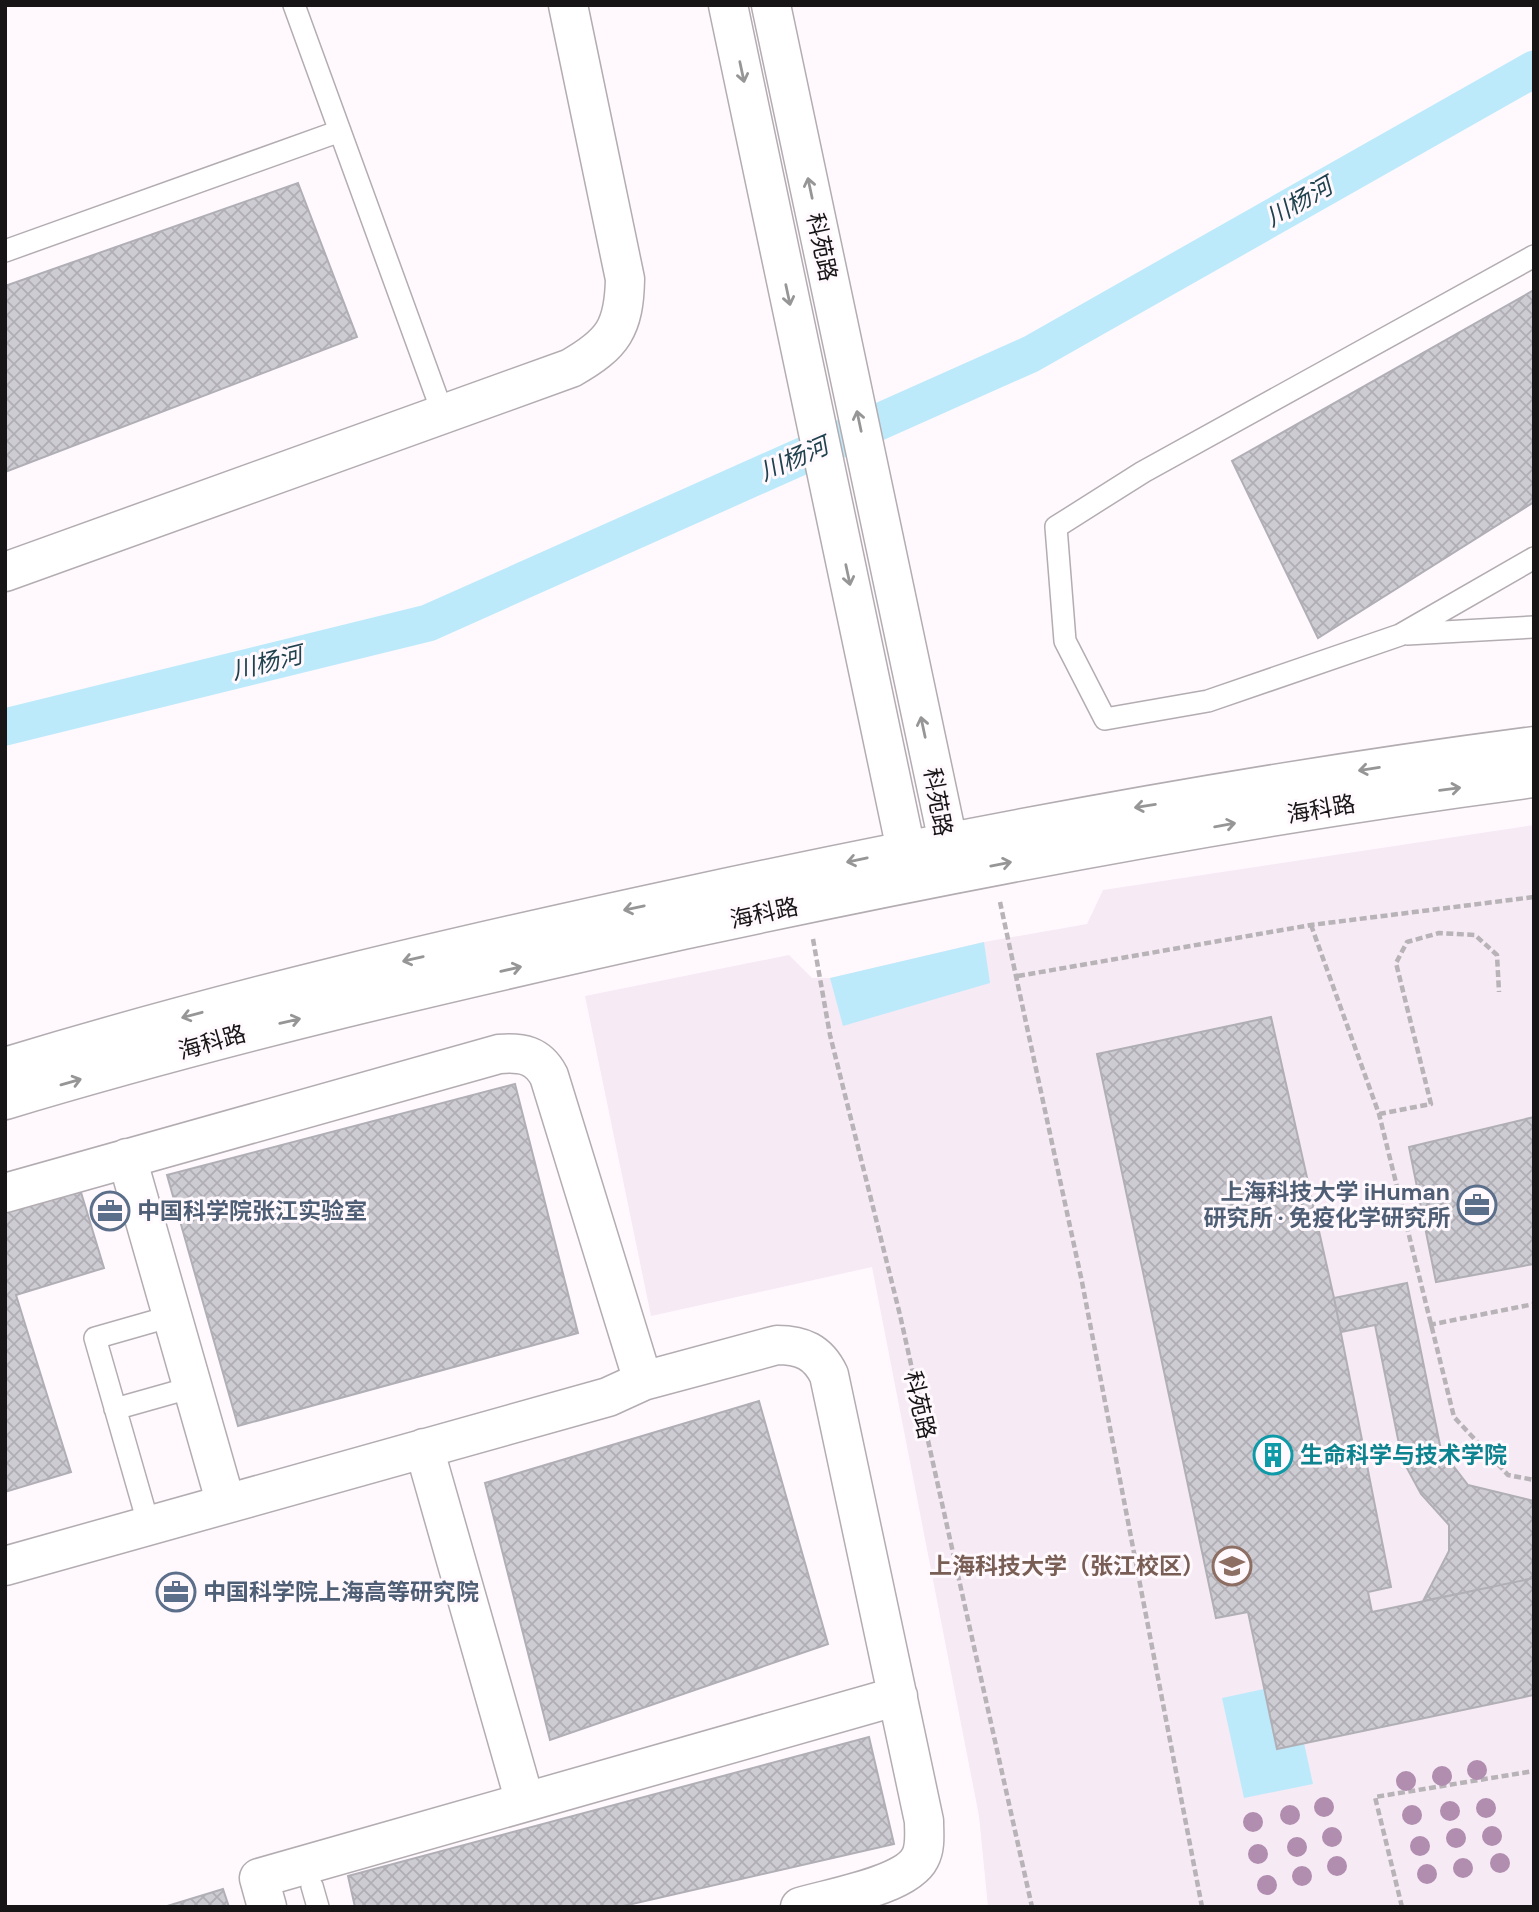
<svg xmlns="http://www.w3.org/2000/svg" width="1539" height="1912" font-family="'DM Sans','Noto Sans SC',sans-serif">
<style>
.built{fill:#f6eaf5}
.water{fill:#bdeafb}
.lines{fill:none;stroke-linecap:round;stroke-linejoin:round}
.canal{stroke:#bdeafb;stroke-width:37}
.building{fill:url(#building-cross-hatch);stroke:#b1afb6;stroke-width:2}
.lane-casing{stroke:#b3adb2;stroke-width:24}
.street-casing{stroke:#b3adb2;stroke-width:41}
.secondary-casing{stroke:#b3adb2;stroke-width:41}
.path{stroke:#b7b3b6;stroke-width:4.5;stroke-dasharray:7 3.5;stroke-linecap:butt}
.lane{stroke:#fff;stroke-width:21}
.street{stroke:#fff;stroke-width:38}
.secondary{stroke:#fff;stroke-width:38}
.tree{fill:#b18daf}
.oneway{stroke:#979696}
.labels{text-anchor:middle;stroke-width:6;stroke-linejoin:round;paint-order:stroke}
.street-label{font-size:23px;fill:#171516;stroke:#fff9fe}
.service-label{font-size:23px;font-weight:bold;fill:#4e5e75;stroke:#fff9fe;text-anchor:start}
.culture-label{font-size:23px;font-weight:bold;fill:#0d838f;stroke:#fff9fe;text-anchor:start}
.education-label{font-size:23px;font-weight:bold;fill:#785e54;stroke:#fff9fe;text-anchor:end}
.water-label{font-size:24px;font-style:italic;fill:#1f424e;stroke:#fff9fe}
</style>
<defs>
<pattern id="building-cross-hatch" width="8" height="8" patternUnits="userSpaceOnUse" patternTransform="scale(1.75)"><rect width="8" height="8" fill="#ceccd3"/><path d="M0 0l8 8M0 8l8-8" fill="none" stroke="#b0aeb4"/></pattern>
</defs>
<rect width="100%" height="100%" fill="#fff9fe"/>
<path class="built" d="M1534 825V1907H988L979 1816 872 1267 651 1316 585 996 789 955 812 978H831L984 942 1087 924 1103 890Z"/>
<path class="water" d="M984 942 990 983 843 1026 830 978Z
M1264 1689 1277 1749 1304 1743 1313 1784 1244 1798 1222 1698Z"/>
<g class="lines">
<path class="canal" d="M5 727 428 623 1031 354 1534 69"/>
</g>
<path class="building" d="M298 183 357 337 5 472V286Z
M1534 290V502L1318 638 1232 461Z
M1271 1017 1334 1298 1391 1587 1368 1592 1372 1612 1534 1578V1695L1277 1749 1248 1612 1216 1618 1097 1054Z
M515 1084 578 1333 238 1426 167 1175Z
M1534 1117V1264L1436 1282 1409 1147Z
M80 1189 104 1268 16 1295 71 1472 5 1492V1212Z
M1407 1283 1441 1450 1468 1485 1534 1501V1578L1423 1601 1449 1551V1525L1421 1494 1402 1459 1375 1325 1341 1332 1334 1298Z
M759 1401 828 1644 550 1740 485 1483Z
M869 1737 894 1844 619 1907H355L348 1876Z
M223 1889 229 1907H164Z"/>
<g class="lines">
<defs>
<path id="lane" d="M294 5 443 414
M5 251 340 131
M1534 256 1143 472 1056 527 1065 641 1105 719 1208 701 1400 635 1534 558
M1407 634 1534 627
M115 1409 193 1387
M149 1526 95 1338 172 1316
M312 1886 318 1907"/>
<path id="street" d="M5 572 571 368C613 344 624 328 625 279L568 5
M127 1158 226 1504
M5 1193 499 1054C522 1052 538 1055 549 1076L643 1381
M424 1448 525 1802
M5 1566 608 1397 643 1381 777 1345C802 1345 818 1352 829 1375L924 1821C924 1833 926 1847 920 1858 906 1886 829 1898 800 1907
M267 1907 259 1878 898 1696"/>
<path id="secondary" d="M728 5 906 850 923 866
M771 5 948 842 939 865
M5 1067C228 999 456 946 683 897 965 836 1248 783 1534 746
M5 1100C228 1033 456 980 683 930 965 869 1248 815 1534 778"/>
</defs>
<use href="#lane" class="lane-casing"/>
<use href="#street" class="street-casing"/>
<use href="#secondary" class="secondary-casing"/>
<path class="path" d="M1000 902 1082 1282 1202 1907
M1311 925 1379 1114 1454 1417 1508 1475 1534 1480
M813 939 830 1035 900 1315 1032 1907
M1018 976 1311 925 1534 897
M1379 1114 1431 1104 1396 963 1407 942 1439 933 1475 935 1497 955 1499 992
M1429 1325 1534 1304
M1402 1907 1375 1797 1534 1771"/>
<use href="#lane" class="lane"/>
<use href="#street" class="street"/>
<use href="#secondary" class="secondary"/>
</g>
<g class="tree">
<circle cx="1477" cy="1770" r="10"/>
<circle cx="1442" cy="1776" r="10"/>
<circle cx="1406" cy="1781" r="10"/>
<circle cx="1324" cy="1807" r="10"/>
<circle cx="1486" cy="1808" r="10"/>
<circle cx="1450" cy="1811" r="10"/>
<circle cx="1290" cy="1815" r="10"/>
<circle cx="1412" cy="1815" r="10"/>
<circle cx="1253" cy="1822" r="10"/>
<circle cx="1492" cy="1836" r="10"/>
<circle cx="1332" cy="1837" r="10"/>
<circle cx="1456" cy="1838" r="10"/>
<circle cx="1420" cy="1846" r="10"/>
<circle cx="1297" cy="1847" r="10"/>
<circle cx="1258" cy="1854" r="10"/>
<circle cx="1500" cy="1863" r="10"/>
<circle cx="1337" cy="1866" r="10"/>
<circle cx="1463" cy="1868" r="10"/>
<circle cx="1427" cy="1874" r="10"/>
<circle cx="1302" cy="1876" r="10"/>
<circle cx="1267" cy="1885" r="10"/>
</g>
<defs><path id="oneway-shaft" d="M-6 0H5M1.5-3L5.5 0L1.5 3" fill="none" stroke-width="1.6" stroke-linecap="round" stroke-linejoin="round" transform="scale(1.75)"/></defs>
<g class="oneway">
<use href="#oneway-shaft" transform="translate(742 72) rotate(78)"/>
<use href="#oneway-shaft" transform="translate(810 188) rotate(-102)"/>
<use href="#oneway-shaft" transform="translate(788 295) rotate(78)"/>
<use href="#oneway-shaft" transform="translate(859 421) rotate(-102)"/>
<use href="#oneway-shaft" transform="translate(848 575) rotate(78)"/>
<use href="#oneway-shaft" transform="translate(923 727) rotate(-102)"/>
<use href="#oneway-shaft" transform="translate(1369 769) rotate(171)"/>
<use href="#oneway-shaft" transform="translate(1450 789) rotate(-7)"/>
<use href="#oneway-shaft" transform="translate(1145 806) rotate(171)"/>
<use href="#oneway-shaft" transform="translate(1225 825) rotate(-10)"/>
<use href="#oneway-shaft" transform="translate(857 860) rotate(168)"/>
<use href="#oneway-shaft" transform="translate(1001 864) rotate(-11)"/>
<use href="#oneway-shaft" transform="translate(634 908) rotate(168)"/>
<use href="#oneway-shaft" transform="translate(413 959) rotate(167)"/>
<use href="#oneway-shaft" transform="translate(511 969) rotate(-13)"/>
<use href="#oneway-shaft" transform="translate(192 1015) rotate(165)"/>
<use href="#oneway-shaft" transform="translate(290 1021) rotate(-13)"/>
<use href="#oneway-shaft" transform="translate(71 1082) rotate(-16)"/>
</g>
<defs>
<symbol id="office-ring" viewBox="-11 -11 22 22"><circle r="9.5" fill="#fff9fe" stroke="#5c6f8a" stroke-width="1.5"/><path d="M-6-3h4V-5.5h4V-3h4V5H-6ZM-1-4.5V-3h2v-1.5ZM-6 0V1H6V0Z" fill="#5c6f8a"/></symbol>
<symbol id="building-ring" viewBox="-11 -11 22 22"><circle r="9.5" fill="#fff9fe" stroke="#0f9aa8" stroke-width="1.5"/><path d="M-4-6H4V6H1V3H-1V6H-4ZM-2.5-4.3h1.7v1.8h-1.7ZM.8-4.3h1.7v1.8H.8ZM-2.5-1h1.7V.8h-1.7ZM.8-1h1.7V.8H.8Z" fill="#0f9aa8"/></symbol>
<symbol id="university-ring" viewBox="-11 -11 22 22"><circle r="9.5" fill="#fff9fe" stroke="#8d6e63" stroke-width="1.5"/><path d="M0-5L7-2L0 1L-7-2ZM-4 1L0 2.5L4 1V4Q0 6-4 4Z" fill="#8d6e63"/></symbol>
</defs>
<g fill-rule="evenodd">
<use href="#office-ring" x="1455" y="1183" width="44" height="44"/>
<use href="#office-ring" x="88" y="1189" width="44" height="44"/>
<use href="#building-ring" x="1251" y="1433" width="44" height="44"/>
<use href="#university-ring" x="1210" y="1544" width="44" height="44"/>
<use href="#office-ring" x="154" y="1570" width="44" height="44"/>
</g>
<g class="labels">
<g class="street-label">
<text transform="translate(822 247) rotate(78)" y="8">科苑路</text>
<text transform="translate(938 802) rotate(80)" y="8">科苑路</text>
<text transform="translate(1321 809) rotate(-10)" y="8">海科路</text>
<text transform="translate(764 913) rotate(-12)" y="8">海科路</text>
<text transform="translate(212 1042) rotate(-16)" y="8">海科路</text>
<text transform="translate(920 1405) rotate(77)" y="8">科苑路</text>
</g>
<g class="service-label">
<text x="1450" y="1200" text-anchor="end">上海科技大学 iHuman<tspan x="1450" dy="26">研究所 · 免疫化学研究所</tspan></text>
<text x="137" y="1219">中国科学院张江实验室</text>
<text x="203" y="1600">中国科学院上海高等研究院</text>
</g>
<g class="culture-label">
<text x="1300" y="1463">生命科学与技术学院</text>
</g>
<g class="education-label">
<text x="1205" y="1574">上海科技大学（张江校区）</text>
</g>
<g class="water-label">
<text transform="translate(1299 202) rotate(-30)" y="8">川杨河</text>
<text transform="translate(794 459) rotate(-24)" y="8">川杨河</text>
<text transform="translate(267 663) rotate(-14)" y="8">川杨河</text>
</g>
</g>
<rect width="1539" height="1912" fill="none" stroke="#171516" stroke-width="14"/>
</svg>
